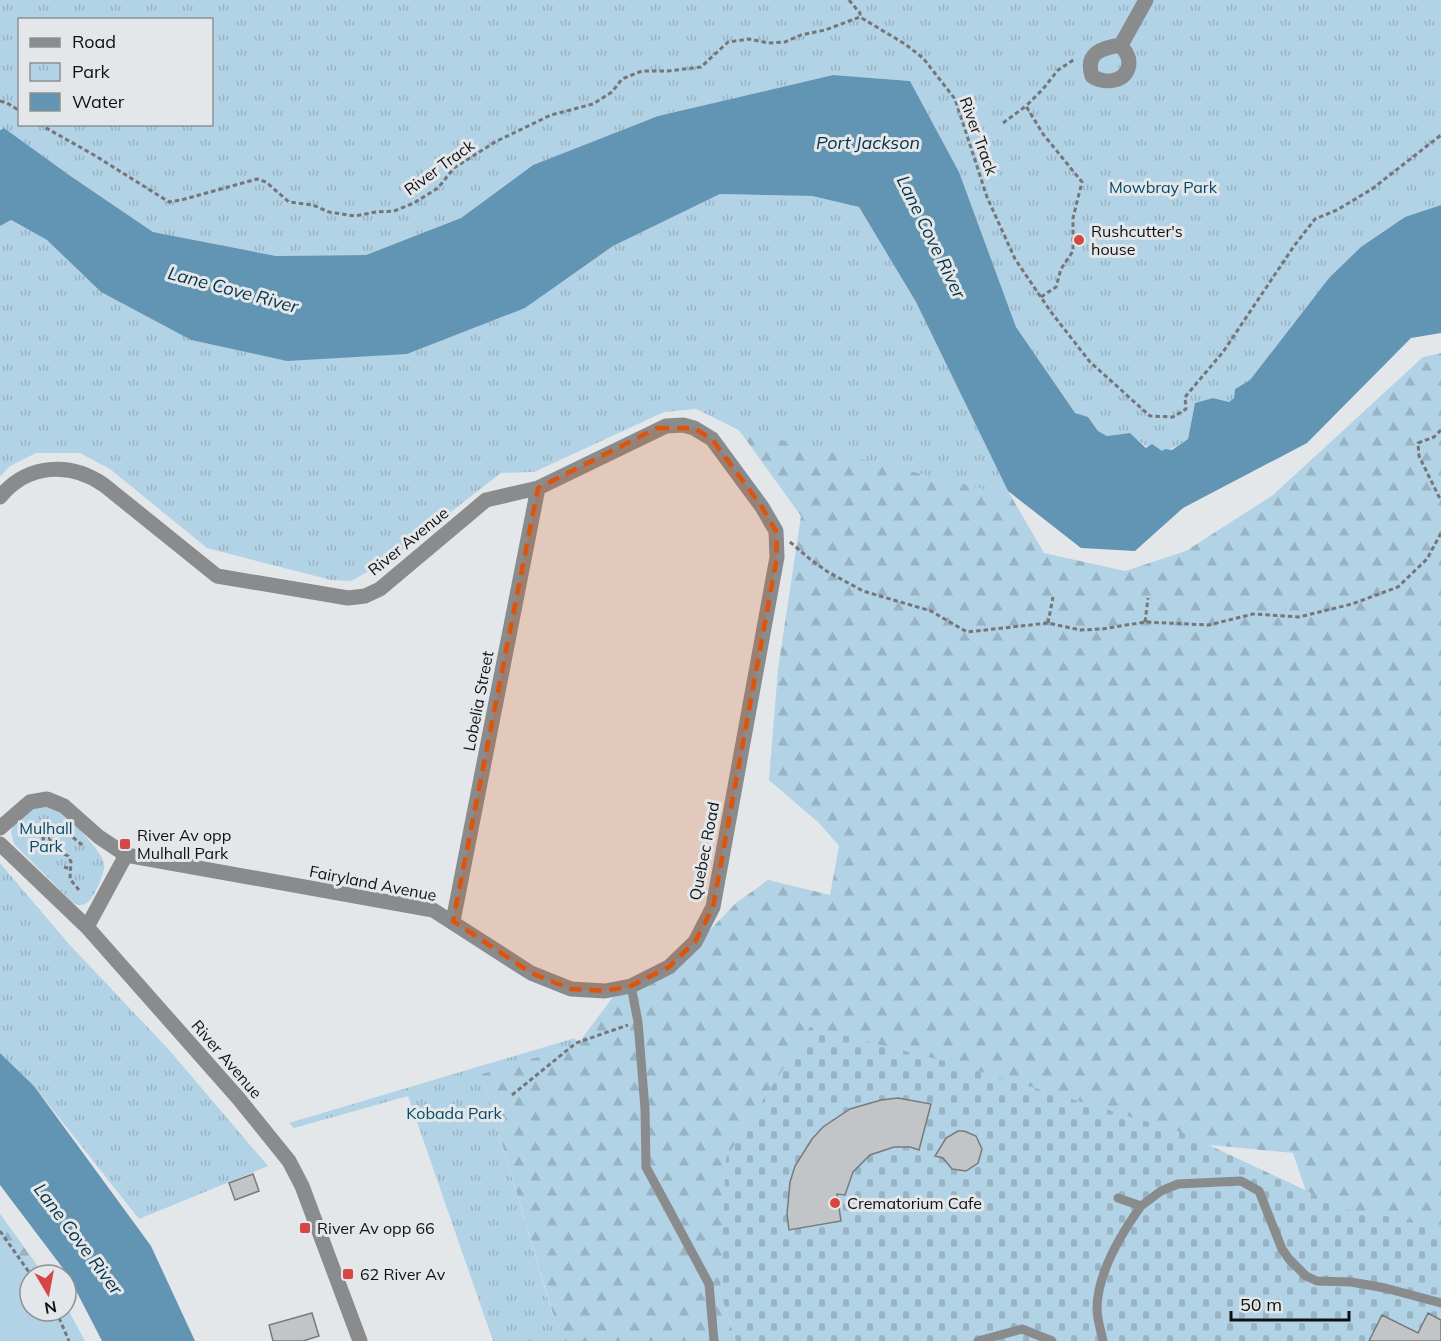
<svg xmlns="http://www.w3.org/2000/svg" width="1441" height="1341" font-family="Mulish,sans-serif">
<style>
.grass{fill:#b2d2e6}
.forest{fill:url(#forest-firs)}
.cemetery{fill:url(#cemetery-stones)}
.park{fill:url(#park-tufts);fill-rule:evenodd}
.water{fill:#6295b3}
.building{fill:#c2c5c7;stroke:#787a7c;stroke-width:1.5}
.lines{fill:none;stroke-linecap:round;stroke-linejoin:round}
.path{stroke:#747678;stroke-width:3;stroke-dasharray:4.5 3;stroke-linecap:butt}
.lane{stroke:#8a8b8c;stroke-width:9}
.street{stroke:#8a8b8c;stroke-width:15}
.marked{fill:#dd550c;fill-opacity:0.2;stroke:#dd550c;stroke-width:4.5;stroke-dasharray:12 8;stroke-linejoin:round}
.poi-dot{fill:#d64743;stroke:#e4e7e9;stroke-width:2}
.labels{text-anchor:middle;stroke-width:6;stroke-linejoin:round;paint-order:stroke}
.street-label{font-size:16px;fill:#0f1011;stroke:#e4e7e9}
.park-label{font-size:16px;fill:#054a69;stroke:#e4e7e9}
.poi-label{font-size:16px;fill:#0f1011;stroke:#e4e7e9;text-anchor:start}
.water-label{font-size:18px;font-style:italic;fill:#053248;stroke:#e4e7e9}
</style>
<defs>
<pattern id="forest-firs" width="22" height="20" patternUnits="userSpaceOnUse" patternTransform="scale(1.5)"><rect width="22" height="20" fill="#b2d2e6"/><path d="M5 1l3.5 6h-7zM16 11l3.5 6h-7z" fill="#98b3c4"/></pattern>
<pattern id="cemetery-stones" width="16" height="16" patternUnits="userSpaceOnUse" patternTransform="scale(1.5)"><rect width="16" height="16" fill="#b2d2e6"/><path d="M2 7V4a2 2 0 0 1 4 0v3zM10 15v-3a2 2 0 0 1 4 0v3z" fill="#98b3c4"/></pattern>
<pattern id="park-tufts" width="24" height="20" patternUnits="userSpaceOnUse" patternTransform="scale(1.5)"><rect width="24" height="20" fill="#b2d2e6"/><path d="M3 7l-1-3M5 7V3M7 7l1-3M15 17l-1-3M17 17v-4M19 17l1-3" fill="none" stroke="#98b3c4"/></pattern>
</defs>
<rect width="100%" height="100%" fill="#e4e7e9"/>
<path class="grass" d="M0 1214 44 1275H30V1311H66V1306L85 1341H0Z"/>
<path class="forest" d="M0 226 407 354 525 308 1008 491 1044 553 1125 571 1186 551 1273 495 1423 357 1441 353V1276L1323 1241 1293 1153 1128 1137 720 1292 736 1341H561L481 1074 577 1045 613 997 678 963 736 903 768 880 830 895 839 846 819 823 769 780 778 669 801 516 739 430 657 365 361 405Z
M0 1214 44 1275H38L0 1237Z"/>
<path class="cemetery" d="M810 1027 952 1063 1181 1132 1348 1210 1441 1225V1341H736L720 1292 726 1158Z"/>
<path class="park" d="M0 0H1441V205L1405 217 1329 278 1250 380 1235 389 1234 398 1229 402 1213 398 1195 403 1188 439C1162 458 1152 453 1130 433L1107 436 1098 431 1088 417 1075 414 1016 327 959 172 910 81 833 75 658 116 533 165 461 218 366 255 276 256 153 232 69 175 4 128 0 129ZM20 20H212V124H20Z
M720 194 812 196 859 207 916 302 1008 491 1005 494 739 430 696 409 664 412 534 472 501 473 389 560 351 581 331 580 207 548 110 469 80 453H36L10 466 0 477V226L10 220 47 240 101 292 191 340 287 361 407 354 525 308 613 246Z
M40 807C47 807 52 806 59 810 68 815 103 853 104 863 106 872 93 901 85 904 80 906 76 905 72 902L14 844 11 832 14 823 31 810Z
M0 863 68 943 170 1051 268 1166 139 1219 34 1086 0 1053Z
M575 1038 577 1045 481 1074 553 1316 572 1341H493L408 1096 294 1128 289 1123Z"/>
<path class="water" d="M833 75 910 81 959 172 1016 327 1075 413 1088 417 1098 431 1107 436 1130 433 1146 448 1152 444 1162 451 1165 449 1172 450 1188 439 1195 403 1213 398 1229 402 1234 398 1235 389 1250 380 1329 278 1361 247 1405 217 1441 205V333L1411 338 1307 443 1183 508 1135 551 1081 548 1008 491 916 302 859 207 812 196 720 194 613 246 525 308 407 354 287 361 191 340 101 292 47 240 11 220 0 226V130L4 128 69 175 153 232 276 256 366 255 461 218 533 165 658 116Z
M0 1053 34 1086 151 1246 195 1341H102L68 1275 0 1185Z"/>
<path class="building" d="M898 1098 931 1104 919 1150 910 1147H894L870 1155 853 1172 845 1195 837 1194 841 1221 789 1230 787 1214 790 1182 795 1166 812 1139 823 1127 850 1109 881 1100Z
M958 1131H964L976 1136 982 1149 978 1163 966 1171 952 1169 943 1158 935 1156 946 1138Z
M253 1174 259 1191 235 1200 229 1183Z
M312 1313 319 1336 303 1341H273L269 1325Z
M1428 1313 1441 1320V1341H1369L1382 1315 1418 1333Z"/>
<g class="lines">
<path class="path" d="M849 0 860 13V17
M0 101 7 103 20 111
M1003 123 1026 106
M39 124 94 155 169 202 181 200 257 179 266 182 289 202 313 205 329 212 355 216 376 212 394 211 414 203 438 188 454 168 495 142 551 115 593 104 612 92 622 79 642 71H668L701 67 728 42 749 39 768 43 785 42 801 35 825 30 860 17 905 44 923 58 955 99 987 197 1015 259 1051 312 1090 362 1150 416 1173 417 1186 409 1185 397 1223 352 1294 246 1315 219 1337 210 1372 189 1441 135
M1041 297 1056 287 1061 269 1073 251V218L1082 182 1043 134 1026 106 1043 89 1058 70 1075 59
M1441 430 1434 437 1418 443 1419 456 1441 501
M790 542 811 560 828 572 863 591 931 611 967 632 1048 623 1080 630 1102 629 1145 622 1209 625 1253 614 1299 617 1352 604 1398 587 1427 559 1441 533
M1145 622 1148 598
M1048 623 1053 597
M43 848V838H50
M64 867 71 869
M79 890 70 879 71 862 68 856C56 850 48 847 50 832L55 829 64 830 81 844H84
M512 1095 576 1043 628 1025
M0 1231 31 1275
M56 1311 69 1341"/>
<path class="lane" d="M631 986 638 1022 645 1109 646 1167 709 1284 714 1341
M1141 1206 1161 1191 1178 1184 1241 1181 1259 1191 1282 1249 1289 1259 1306 1276 1317 1281 1351 1282 1385 1288 1441 1303
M978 1341 1022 1329 1052 1341
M1103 1341C1101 1331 1097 1319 1097 1309 1097 1274 1121 1234 1141 1206L1118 1198"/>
<path class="street" d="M1121 45C1124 50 1129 55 1129 62 1129 82 1105 85 1092 76 1085 53 1101 48 1121 45Z
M1121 45 1146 0
M0 497C27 464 70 461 104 485L217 576 348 598 365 596 380 589 486 500 538 488 666 426 683 425 694 428 712 439 762 507 776 531 777 557 713 907 695 942 669 967 631 986 605 991 571 989 531 973 433 910 126 855 99 837 64 806 47 799 30 802 0 828
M0 844 87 927 239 1099 289 1161 302 1186 360 1341
M453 921 538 488
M87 927 126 855"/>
</g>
<path class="marked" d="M657 428H694L712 439 762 507 776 531 777 557 713 907 695 942 669 967 631 986 605 991 571 989 531 973 453 921 538 488Z"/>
<g class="poi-dot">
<circle cx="1079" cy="240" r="6"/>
<rect x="119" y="838" width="12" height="12" rx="3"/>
<circle cx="835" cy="1203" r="6"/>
<rect x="299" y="1222" width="12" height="12" rx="3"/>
<rect x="342" y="1268" width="12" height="12" rx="3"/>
</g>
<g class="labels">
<g class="street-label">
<text transform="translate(979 136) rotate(70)" y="6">River Track</text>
<text transform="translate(439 167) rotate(-36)" y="6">River Track</text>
<text transform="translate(408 541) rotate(-39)" y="6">River Avenue</text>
<text transform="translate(478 701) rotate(-79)" y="6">Lobelia Street</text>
<text transform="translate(704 851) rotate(-79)" y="6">Quebec Road</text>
<text transform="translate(373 883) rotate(11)" y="6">Fairyland Avenue</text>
<text transform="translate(227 1059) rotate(49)" y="6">River Avenue</text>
</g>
<g class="park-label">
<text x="1163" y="193">Mowbray Park</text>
<text x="46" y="834">Mulhall<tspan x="46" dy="18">Park</tspan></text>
<text x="454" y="1119">Kobada Park</text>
</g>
<g class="poi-label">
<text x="1091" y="237">Rushcutter's<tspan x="1091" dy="18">house</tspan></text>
<text x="137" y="841">River Av opp<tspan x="137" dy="18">Mulhall Park</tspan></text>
<text x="847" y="1209">Crematorium Cafe</text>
<text x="317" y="1234">River Av opp 66</text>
<text x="360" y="1280">62 River Av</text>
</g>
<g class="water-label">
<text x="868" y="149">Port Jackson</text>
<text transform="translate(931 237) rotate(64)" y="6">Lane Cove River</text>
<text transform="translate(233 290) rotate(15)" y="6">Lane Cove River</text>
<text transform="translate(78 1239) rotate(53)" y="6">Lane Cove River</text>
</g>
</g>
<rect x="18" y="18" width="195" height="108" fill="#e4e7e9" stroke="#8f9193" stroke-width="1.5"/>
<rect x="30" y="38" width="30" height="9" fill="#8a8b8c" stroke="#8f9193" stroke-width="1.5"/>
<text x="72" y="48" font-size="18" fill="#0f1011">Road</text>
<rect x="30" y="63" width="30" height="18" fill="url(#park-tufts)" stroke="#8f9193" stroke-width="1.5"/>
<text x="72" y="78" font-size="18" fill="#0f1011">Park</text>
<rect x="30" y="93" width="30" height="18" fill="#6295b3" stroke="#8f9193" stroke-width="1.5"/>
<text x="72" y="108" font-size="18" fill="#0f1011">Water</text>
<g transform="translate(48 1293) rotate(170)"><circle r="28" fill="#e4e7e9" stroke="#8f9193" stroke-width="1.5"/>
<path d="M0-4.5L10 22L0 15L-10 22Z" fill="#d64743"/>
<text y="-9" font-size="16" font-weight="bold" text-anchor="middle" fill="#0f1011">N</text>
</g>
<path d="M1231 1311v9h118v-9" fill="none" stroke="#0f1011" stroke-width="3"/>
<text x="1240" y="1311" font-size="18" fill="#0f1011" stroke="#e4e7e9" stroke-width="4.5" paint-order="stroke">50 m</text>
</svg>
